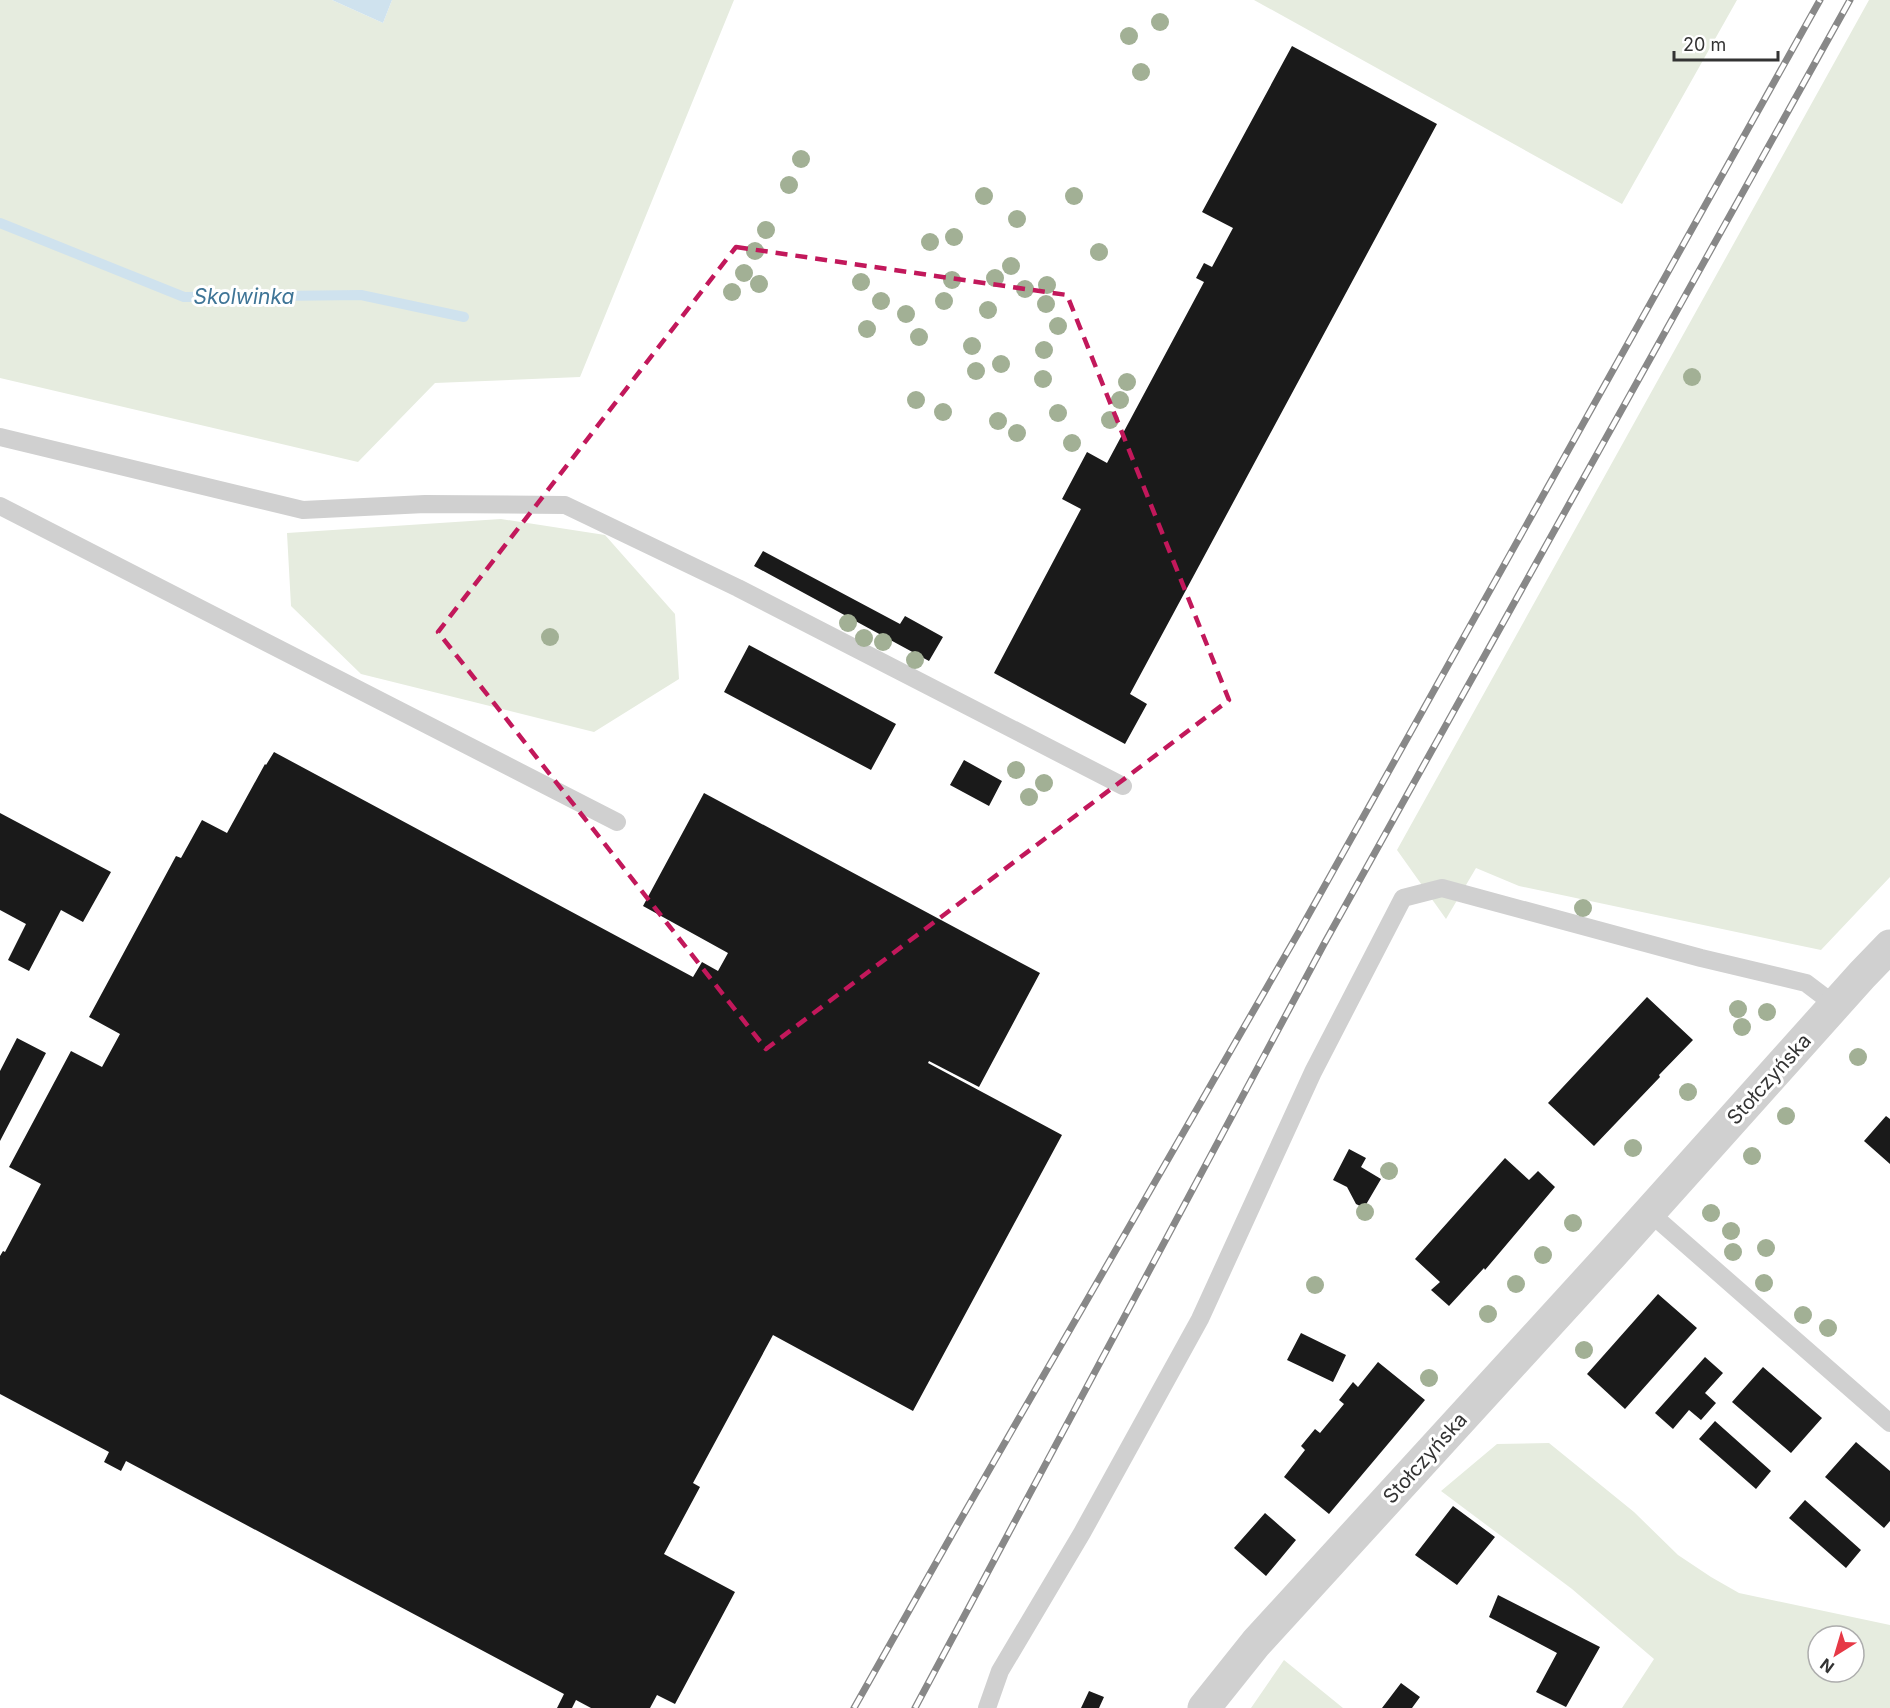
<svg xmlns="http://www.w3.org/2000/svg" width="1890" height="1708" font-family="Inter,sans-serif">
<style>
.green{fill:#e6ecdf;fill-rule:evenodd}
.water{fill:#cfe2ee}
.lines{fill:none;stroke-linecap:round;stroke-linejoin:round}
.stream{stroke:#cfe2ee;stroke-width:10}
.building{fill:#1a1a1a}
.service{stroke:#d0d0d0;stroke-width:18}
.tertiary{stroke:#d0d0d0;stroke-width:33}
.rail-casing{stroke:#888;stroke-width:7}
.rail{stroke:#fff;stroke-width:4.5;stroke-dasharray:14;stroke-linecap:butt}
.tree{fill:#a2b095}
.marked{fill:none;stroke:#c2185b;stroke-width:4.5;stroke-dasharray:12 8;stroke-linejoin:round}
.labels{text-anchor:middle;stroke-width:6;stroke-linejoin:round;paint-order:stroke}
.street-label{font-size:20px;fill:#333;stroke:#fff}
.water-label{font-size:21px;font-style:italic;fill:#3f7597;stroke:#fff}
</style>
<rect width="100%" height="100%" fill="#fff"/>
<path class="green" d="M0 0H332L383 23 392 0H734L580 377 435 383 358 462 0 378Z
M1254 0H1737L1622 204Z
M1869 0H1890V877L1821 950 1519 886 1476 868 1446 919 1397 850Z
M501 519 605 535 675 614 679 679 594 732 361 674 291 606 287 533Z
M1549 1443 1634 1512 1678 1555 1711 1577 1739 1593 1890 1625V1708H1622L1654 1659 1572 1589 1441 1491 1497 1444ZM1818 1636H1854V1672H1818Z
M1284 1660 1343 1708H1251Z"/>
<path class="water" d="M332 0H392L383 23Z"/>
<g class="lines">
<path class="stream" d="M0 223 184 297 361 295 464 317"/>
</g>
<path class="building" d="M1292 46 1437 124 1130 694 1147 704 1125 744 994 673 1081 509 1062 499 1087 452 1107 463 1204 282 1196 278 1204 263 1212 267 1233 228 1202 212Z
M763 551 900 624 905 616 943 637 929 661 754 566Z
M749 645 896 724 871 770 724 692Z
M274 752 693 977 702 962 718 971 728 953 643 906 704 793 1040 973 979 1087 929 1061 928 1063 1062 1135 913 1411 773 1335 693 1483 700 1487 664 1554 735 1592 675 1704 657 1695 650 1708H591L576 1700 572 1708H557L564 1694 126 1461 121 1471 104 1462 109 1452 0 1394V1256L3 1251 5 1252 41 1184 9 1167 71 1051 102 1067 120 1034 89 1017 176 856 181 858 202 820 227 833 265 764 266 765Z
M964 760 1002 781 989 806 950 785Z
M0 813 111 872 83 922 61 910 29 971 8 960 26 924 0 910Z
M1647 997 1693 1040 1659 1075 1660 1077 1594 1146 1548 1103Z
M17 1038 46 1053 0 1141V1071Z
M1886 1116 1890 1119V1164L1864 1141Z
M1349 1149 1366 1158 1361 1167 1381 1179 1364 1208 1356 1204 1347 1187 1333 1180Z
M1505 1158 1529 1180 1538 1171 1555 1187 1485 1270 1484 1268 1449 1306 1431 1290 1440 1282 1415 1259Z
M1658 1294 1697 1328 1625 1409 1587 1374Z
M1301 1333 1346 1355 1333 1382 1287 1360Z
M1705 1357 1723 1373 1705 1393 1716 1403 1701 1420 1689 1410 1673 1429 1655 1413Z
M1378 1362 1425 1400 1329 1514 1284 1477 1305 1450 1301 1446 1315 1429 1320 1433 1344 1404 1339 1400 1353 1382 1358 1387Z
M1763 1367 1822 1418 1791 1453 1732 1402Z
M1715 1421 1771 1471 1756 1489 1699 1439Z
M1856 1442 1890 1471V1521L1884 1528 1825 1477Z
M1805 1500 1861 1550 1846 1568 1789 1518Z
M1453 1506 1495 1537 1457 1585 1415 1555Z
M1265 1513 1296 1540 1266 1576 1234 1548Z
M1498 1595 1600 1647 1566 1707 1536 1692 1557 1653 1489 1617Z
M1401 1683 1420 1697 1412 1708H1382Z
M1089 1691 1104 1697 1099 1708H1081Z"/>
<g class="lines">
<path class="service" d="M0 437 303 510 425 504 565 505 738 588 1123 786
M0 506 617 822
M1649 1212 1890 1423
M987 1708 1000 1671 1082 1533 1200 1319 1313 1072 1403 898 1442 888 1701 958 1806 983 1835 1005"/>
<path class="tertiary" d="M1204 1708 1256 1643 1611 1255 1862 975 1890 946"/>
<defs>
<path id="rail" d="M854 1708 954 1531 1300 930 1820 0
M915 1708 1324 944 1850 0"/>
</defs>
<use href="#rail" class="rail-casing"/>
<use href="#rail" class="rail"/>
</g>
<g class="tree">
<circle cx="1160" cy="22" r="9"/>
<circle cx="1129" cy="36" r="9"/>
<circle cx="1141" cy="72" r="9"/>
<circle cx="801" cy="159" r="9"/>
<circle cx="789" cy="185" r="9"/>
<circle cx="984" cy="196" r="9"/>
<circle cx="1074" cy="196" r="9"/>
<circle cx="1017" cy="219" r="9"/>
<circle cx="766" cy="230" r="9"/>
<circle cx="954" cy="237" r="9"/>
<circle cx="930" cy="242" r="9"/>
<circle cx="755" cy="251" r="9"/>
<circle cx="1099" cy="252" r="9"/>
<circle cx="1011" cy="266" r="9"/>
<circle cx="744" cy="273" r="9"/>
<circle cx="995" cy="278" r="9"/>
<circle cx="952" cy="280" r="9"/>
<circle cx="861" cy="282" r="9"/>
<circle cx="759" cy="284" r="9"/>
<circle cx="1047" cy="285" r="9"/>
<circle cx="1025" cy="289" r="9"/>
<circle cx="732" cy="292" r="9"/>
<circle cx="881" cy="301" r="9"/>
<circle cx="944" cy="301" r="9"/>
<circle cx="1046" cy="304" r="9"/>
<circle cx="988" cy="310" r="9"/>
<circle cx="906" cy="314" r="9"/>
<circle cx="1058" cy="326" r="9"/>
<circle cx="867" cy="329" r="9"/>
<circle cx="919" cy="337" r="9"/>
<circle cx="972" cy="346" r="9"/>
<circle cx="1044" cy="350" r="9"/>
<circle cx="1001" cy="364" r="9"/>
<circle cx="976" cy="371" r="9"/>
<circle cx="1692" cy="377" r="9"/>
<circle cx="1043" cy="379" r="9"/>
<circle cx="1127" cy="382" r="9"/>
<circle cx="916" cy="400" r="9"/>
<circle cx="1120" cy="400" r="9"/>
<circle cx="943" cy="412" r="9"/>
<circle cx="1058" cy="413" r="9"/>
<circle cx="1110" cy="420" r="9"/>
<circle cx="998" cy="421" r="9"/>
<circle cx="1017" cy="433" r="9"/>
<circle cx="1072" cy="443" r="9"/>
<circle cx="848" cy="623" r="9"/>
<circle cx="550" cy="637" r="9"/>
<circle cx="864" cy="638" r="9"/>
<circle cx="883" cy="642" r="9"/>
<circle cx="915" cy="660" r="9"/>
<circle cx="1016" cy="770" r="9"/>
<circle cx="1044" cy="783" r="9"/>
<circle cx="1029" cy="797" r="9"/>
<circle cx="1583" cy="908" r="9"/>
<circle cx="1738" cy="1009" r="9"/>
<circle cx="1767" cy="1012" r="9"/>
<circle cx="1742" cy="1027" r="9"/>
<circle cx="1858" cy="1057" r="9"/>
<circle cx="1688" cy="1092" r="9"/>
<circle cx="1786" cy="1116" r="9"/>
<circle cx="1633" cy="1148" r="9"/>
<circle cx="1752" cy="1156" r="9"/>
<circle cx="1389" cy="1171" r="9"/>
<circle cx="1365" cy="1212" r="9"/>
<circle cx="1711" cy="1213" r="9"/>
<circle cx="1573" cy="1223" r="9"/>
<circle cx="1731" cy="1231" r="9"/>
<circle cx="1766" cy="1248" r="9"/>
<circle cx="1733" cy="1252" r="9"/>
<circle cx="1543" cy="1255" r="9"/>
<circle cx="1764" cy="1283" r="9"/>
<circle cx="1516" cy="1284" r="9"/>
<circle cx="1315" cy="1285" r="9"/>
<circle cx="1488" cy="1314" r="9"/>
<circle cx="1803" cy="1315" r="9"/>
<circle cx="1828" cy="1328" r="9"/>
<circle cx="1584" cy="1350" r="9"/>
<circle cx="1429" cy="1378" r="9"/>
</g>
<path class="marked" d="M736 247 1067 295 1229 700 766 1049 438 632Z"/>
<g class="labels">
<g class="street-label">
<text transform="translate(1769 1079) rotate(-48)" y="7">Stołczyńska</text>
<text transform="translate(1425 1458) rotate(-48)" y="7">Stołczyńska</text>
</g>
<g class="water-label">
<text x="244" y="304">Skolwinka</text>
</g>
</g>
<g transform="translate(1836 1654) rotate(217)"><circle r="28" fill="#ffffff" stroke="#adadad" stroke-width="1.5"/>
<path d="M0-4.5L10 22L0 15L-10 22Z" fill="#e63946"/>
<text y="-9" font-size="16" font-weight="bold" text-anchor="middle" fill="#333333">N</text>
</g>
<path d="M1674 51v9h104v-9" fill="none" stroke="#333333" stroke-width="3"/>
<text x="1683" y="51" font-size="18" fill="#333333" stroke="#ffffff" stroke-width="4.5" paint-order="stroke">20 m</text>
</svg>
